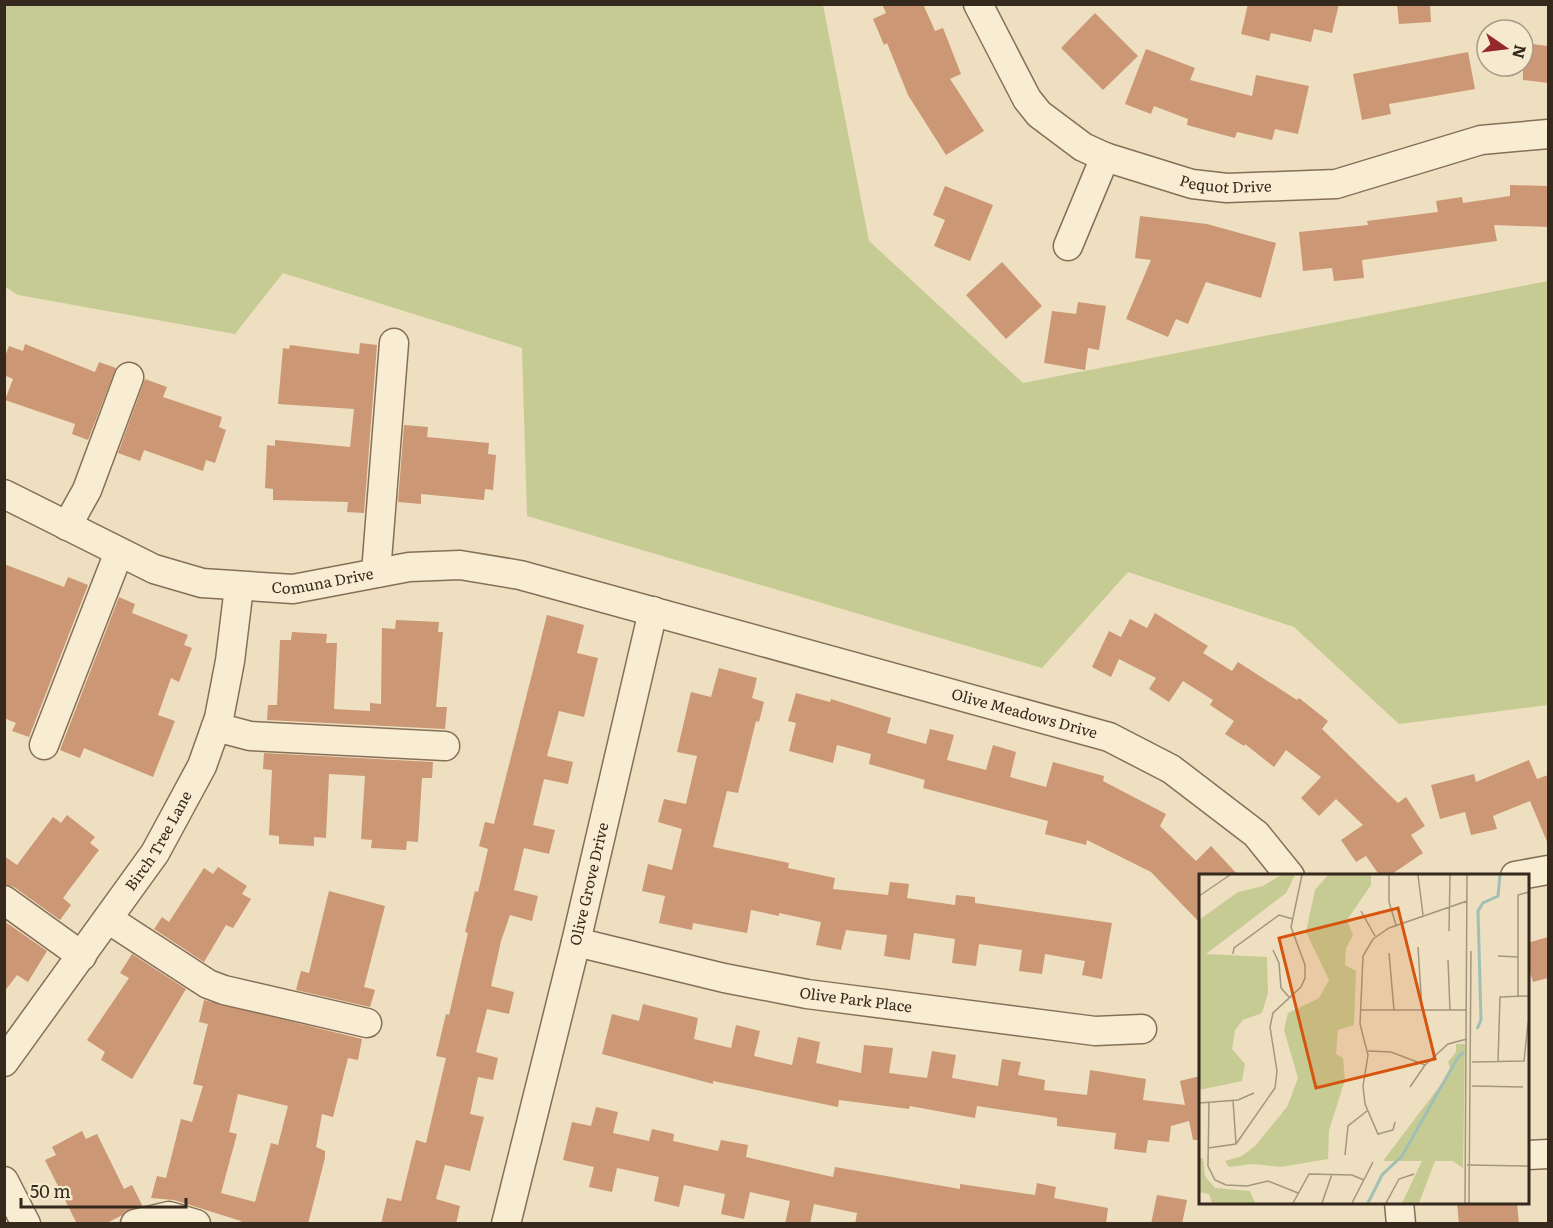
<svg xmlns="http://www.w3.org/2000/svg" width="1553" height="1228" font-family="Literata,serif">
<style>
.green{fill:#c6cb93}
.building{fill:#cc9775;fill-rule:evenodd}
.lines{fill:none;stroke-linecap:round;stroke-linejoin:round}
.minor-casing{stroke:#866f57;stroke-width:31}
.minor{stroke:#f8ecd2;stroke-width:28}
.labels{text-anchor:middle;stroke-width:5;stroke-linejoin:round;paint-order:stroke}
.street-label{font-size:15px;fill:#35281c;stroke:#f5e9ce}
.inset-river{fill:none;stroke:#a2bfb6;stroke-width:3}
.inset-road{fill:none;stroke:#a3967e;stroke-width:1.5}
.view{fill:#d6540e;fill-opacity:0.15;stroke:#d6540e;stroke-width:3}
.inset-edge{fill:none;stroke:#35281c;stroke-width:3}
</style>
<rect width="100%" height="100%" fill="#eddfbf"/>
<path class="green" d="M4 5H823L869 241 1023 383 1548 281V705L1399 724 1294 627 1128 572 1042 668 527 516 522 348 283 273 235 334 18 295 4 286Z"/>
<path class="building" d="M882 4H923L935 31 943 28 961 74 950 79 984 131 946 155 908 95 887 43 884 45 873 19 886 13Z
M1248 4H1339L1332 33 1314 29 1311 42 1271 33 1269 41 1241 34Z
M1397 4H1430L1431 22 1399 24Z
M1095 13 1138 56 1103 90 1061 48Z
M1523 43 1548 46V83L1523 80Z
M1146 49 1195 68 1190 80 1252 96 1256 75 1309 86 1298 134 1275 129 1272 140 1237 132 1235 138 1187 125 1188 119 1154 106 1151 114 1125 104Z
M1468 52 1475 89 1389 104 1391 114 1362 120 1353 74Z
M1510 185 1548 186V227L1494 225 1497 241 1362 260 1364 278 1334 281 1332 268 1303 271 1299 232 1368 225 1367 221 1438 212 1436 201 1462 197 1463 203 1510 196Z
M945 186 993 205 970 261 934 246 945 220 933 215Z
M1140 216 1207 224 1276 243 1261 298 1206 282 1188 324 1176 319 1168 337 1126 319 1151 260 1135 258Z
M1002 262 1042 306 1006 339 966 295Z
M1078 302 1106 306 1099 350 1088 348 1085 370 1044 363 1052 311 1076 314Z
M360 343 377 345 364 513 347 512 348 502 273 500V489L265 488 267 445 275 446V440L350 447 354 409 278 404 283 348 289 349 290 345 359 354Z
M25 344 95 372 99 362 116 368 88 440 72 434 75 424 5 400 13 379 4 375V359L9 346 23 351Z
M145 379 167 387 163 397 222 417 219 427 226 430 215 463 206 460 203 471 144 450 140 461 118 453Z
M404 425 428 427 427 437 489 443 488 454 496 455 493 490 485 489 484 500 421 494V504L398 502Z
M4 564 64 587 68 577 88 585 29 737 12 731 16 723 4 718Z
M119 597 135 604 132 613 188 635 184 645 192 648 179 682 171 678 158 715 175 721 153 777 84 748 80 758 60 750Z
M1155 613 1208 646 1203 653 1232 671 1238 662 1297 700 1299 698 1328 721 1322 729 1398 803 1406 797 1425 826 1411 835 1423 853 1389 876H1380L1366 856 1356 862 1341 840 1363 825 1336 799 1319 816 1301 798 1321 777 1286 750 1274 767 1245 744 1244 746 1225 734 1234 721 1210 705 1213 700 1183 681 1169 702 1149 689 1156 678 1119 659 1111 677 1092 667 1109 631 1121 637 1130 619 1147 628Z
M547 615 584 625 577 653 598 658 584 717 559 711 547 756 573 762 568 784 544 779 533 825 555 830 549 854 524 848 514 890 538 896 532 921 510 915 501 941 491 986 514 992 509 1014 487 1009 476 1052 498 1058 493 1080 478 1077 470 1114 484 1117 470 1171 445 1165 436 1199 460 1206 456 1224H381L387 1198 401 1201 416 1140 426 1143 446 1058 436 1056 446 1014 449 1015 468 933 465 932 475 891 478 892 488 849 479 846 485 822 494 824Z
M396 620 439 622 438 632H443L436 707H447L445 729 267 720 268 705H277L280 640H291L292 632 327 634 326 643H337L334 709 370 711V703L381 704 382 628 395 629Z
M719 668 757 678 752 698 764 702 759 722 756 721 738 793 727 791 713 847 789 863 788 868 835 878 833 889 888 895 890 882 909 884 907 898 955 905 956 895 975 897V903L1112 923 1102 979 1082 975 1085 961 1045 954 1042 974 1019 971 1022 950 979 944 976 966 952 963 955 939 914 933 910 960 884 956 887 935 846 930 841 950 816 945 821 922 779 913V916L751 910 747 933 693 923 692 930 659 923 665 896 642 891 648 864 672 870 682 829 658 822 664 799 686 804 697 756 677 752 687 709 691 692 711 697Z
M796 693 830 702 831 699 891 718 887 733 926 744 930 729 954 735 947 760 986 770 993 745 1016 752 1010 777 1046 787 1053 762 1104 776 1103 781 1166 814 1160 826 1196 861 1211 846 1239 876H1200V923L1151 872 1087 840 1086 845 1045 834 1048 821 923 788 925 780 869 764 871 754 837 745 833 763 789 751 796 723 788 721Z
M264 753 433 762 432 778H422L418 842 407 841 406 850 371 848 372 840 361 839 365 776 329 774 326 838 314 837V846L279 844V836L269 835 272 770 263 769Z
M1529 760 1537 779 1548 775V844L1530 801 1493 816 1497 829 1471 835 1465 812 1440 819 1431 785 1474 774 1476 782Z
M67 815 95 837 90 843 99 850 63 898 71 905 60 920 14 887 4 884V856L17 865 53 817 61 823Z
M218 867 247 886 242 894 251 899 233 928 226 925 204 962 154 929 162 917 169 922 204 868 213 874Z
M329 891 385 906 364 987 375 990 370 1007 296 990 301 971 309 973Z
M4 921 47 951 28 982 17 975 4 992Z
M1548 937V978L1533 982 1527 963V943Z
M132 954 186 989 132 1079 101 1060 105 1052 87 1040 129 978 120 973Z
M204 1000 362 1039 358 1060 348 1058 333 1117 322 1114 316 1147 325 1151V1158L308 1224H240L241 1221 174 1200 151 1198 157 1176 166 1178 181 1119 192 1122 203 1086 193 1084 208 1024 199 1022ZM238 1094 288 1106 278 1145 271 1143 255 1202 221 1193 237 1134 229 1132Z
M643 1004 698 1018 694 1039 731 1048 736 1025 760 1031 754 1056 792 1065 798 1037 820 1042 816 1063 861 1073 864 1045 893 1048 889 1073 927 1078 932 1051 956 1055 952 1078 998 1086 1002 1059 1021 1062 1018 1075 1045 1080 1044 1090 1087 1095 1090 1070 1146 1079 1143 1100 1185 1105 1180 1081 1200 1076V1140H1193L1189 1121 1171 1126 1169 1142 1148 1140 1146 1153 1114 1149 1116 1133 1057 1126V1118L977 1106 975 1118 910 1106 909 1109 839 1100 838 1107 713 1081V1084L602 1054 612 1014 639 1021Z
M596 1107 618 1112 613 1133 649 1141 652 1129 674 1134 673 1141 718 1151 721 1140 748 1145 746 1157 833 1177 835 1167 960 1189V1184L1035 1195 1037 1183 1056 1187 1054 1198 1108 1208 1106 1224H855L857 1213 814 1204 810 1224H785L790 1201 750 1192 744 1219 721 1214 725 1194 684 1185 679 1207 654 1201 659 1177 617 1168 612 1192 589 1187 594 1167 563 1160 572 1122 591 1126Z
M82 1131 86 1139 97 1134 124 1189 132 1185 142 1205 105 1224H77L45 1160 56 1155 52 1147Z
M1157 1195 1187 1200 1182 1224H1151Z
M1457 1203H1517L1519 1224H1459Z"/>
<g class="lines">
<defs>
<g id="minor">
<path id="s1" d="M978 4 1027 99 1039 114 1083 147 1105 157 1192 184 1227 188 1336 184 1481 140 1548 134"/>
<path d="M1068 246 1105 157"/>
<path id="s2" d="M4 494 154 569 202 583 293 589 409 567 460 565 520 575 1109 737 1171 769 1256 834 1290 876"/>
<path d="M67 526 87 490 129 377"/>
<path d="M376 573 394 343"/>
<path d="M216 727 250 736 445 746"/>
<path d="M44 745 119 552"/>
<path d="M1515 876 1548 870"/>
<path d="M4 900 82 956"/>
<path d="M108 919 208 984 224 990 367 1023"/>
<path id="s3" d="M576 942 724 978 807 994 1095 1031 1142 1029"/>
<path id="s4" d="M4 1062 155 853 202 766 219 718 230 661 239 587"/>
<path d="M1528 1155 1548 1154"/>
<path d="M4 1181 26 1224"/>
<path d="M1399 1202 1401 1224"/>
<path d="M135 1224 169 1216 196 1224"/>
<path id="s5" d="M506 1224 576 942 653 611"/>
</g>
</defs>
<use href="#minor" class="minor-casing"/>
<use href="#minor" class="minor"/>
</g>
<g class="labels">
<g class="street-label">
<text dy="5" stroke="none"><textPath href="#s1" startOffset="330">Pequot Drive</textPath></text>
<text dy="5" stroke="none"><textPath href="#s2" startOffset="339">Comuna Drive</textPath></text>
<text dy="5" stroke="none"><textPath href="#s2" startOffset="1062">Olive Meadows Drive</textPath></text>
<text dy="5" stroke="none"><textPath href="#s4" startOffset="270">Birch Tree Lane</textPath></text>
<text dy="5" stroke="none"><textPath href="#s5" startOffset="350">Olive Grove Drive</textPath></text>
<text dy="5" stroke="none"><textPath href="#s3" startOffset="286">Olive Park Place</textPath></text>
</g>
</g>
<g transform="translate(1199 874)">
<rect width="330" height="330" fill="#eddfbf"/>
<path d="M82 1H96L87 19 7 80 68 83 69 119 63 139 44 146 36 156 33 175 46 190 43 207 0 216V46L39 18 64 12ZM129 1H172V11L148 46 154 61 147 74 146 91 157 97 155 151 139 156 137 180 144 184 146 206 130 256 129 285 82 293 54 290 30 293 26 287 43 282 56 272 88 233 99 204 85 156 89 139 120 124 130 106 107 58 116 16ZM257 170H266L264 294 254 287H236L220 329H203L223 287H184L252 197 249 188 257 178ZM0 284H4L6 302 16 314 51 317 56 329H13L10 320 0 318Z" fill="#c6cb93"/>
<path class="inset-river" d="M278 155 282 146 279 37 284 29 299 22 301 1M169 329 183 301 203 282 259 183 265 178"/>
<path class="inset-road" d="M190 1V28L197 51M219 1 224 41M0 22 31 1M162 37 176 62M250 57 251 1M219 73 223 136M74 76 80 89 82 114 90 123M190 79 195 136M34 80 35 74 80 41 94 45M299 82 319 83M249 86 251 136M319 122V21L330 18M161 136H268M169 177 192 178 226 191M273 188 325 187 329 149M299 188 301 123 330 122M273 212 324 213M211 213 226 191 249 170 268 165M34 226 37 270M10 228 9 292 16 306 27 311 48 312 69 307 99 319M0 229 39 226 55 219M196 248 194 256 179 260 166 230 164 212 169 181 161 150 164 82 174 65 190 54 268 27M9 274 37 270 76 214 78 197 71 153 74 139 102 113 106 104V91L92 53 103 1M146 281 149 252 168 237M268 291 330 292M94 329 110 300 153 301 165 306M123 329 133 300M153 329 174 288M187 329 200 305 215 300M266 329 268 1M270 329 272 77"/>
<path class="view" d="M199 34 236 185 117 214 80 64Z"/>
<rect width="330" height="330" class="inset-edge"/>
</g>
<rect width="1553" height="1228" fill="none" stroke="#35281c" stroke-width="12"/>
<g transform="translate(1505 48) rotate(104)"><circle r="28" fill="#f5e9ce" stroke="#a89c87" stroke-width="1.5"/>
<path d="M0-4.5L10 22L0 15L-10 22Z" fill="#95282b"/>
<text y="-9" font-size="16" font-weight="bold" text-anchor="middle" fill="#35281c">N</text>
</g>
<path d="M21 1198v9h165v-9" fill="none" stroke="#35281c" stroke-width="3"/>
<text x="30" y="1198" font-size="18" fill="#35281c" stroke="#f5e9ce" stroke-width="4.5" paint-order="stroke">50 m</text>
</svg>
